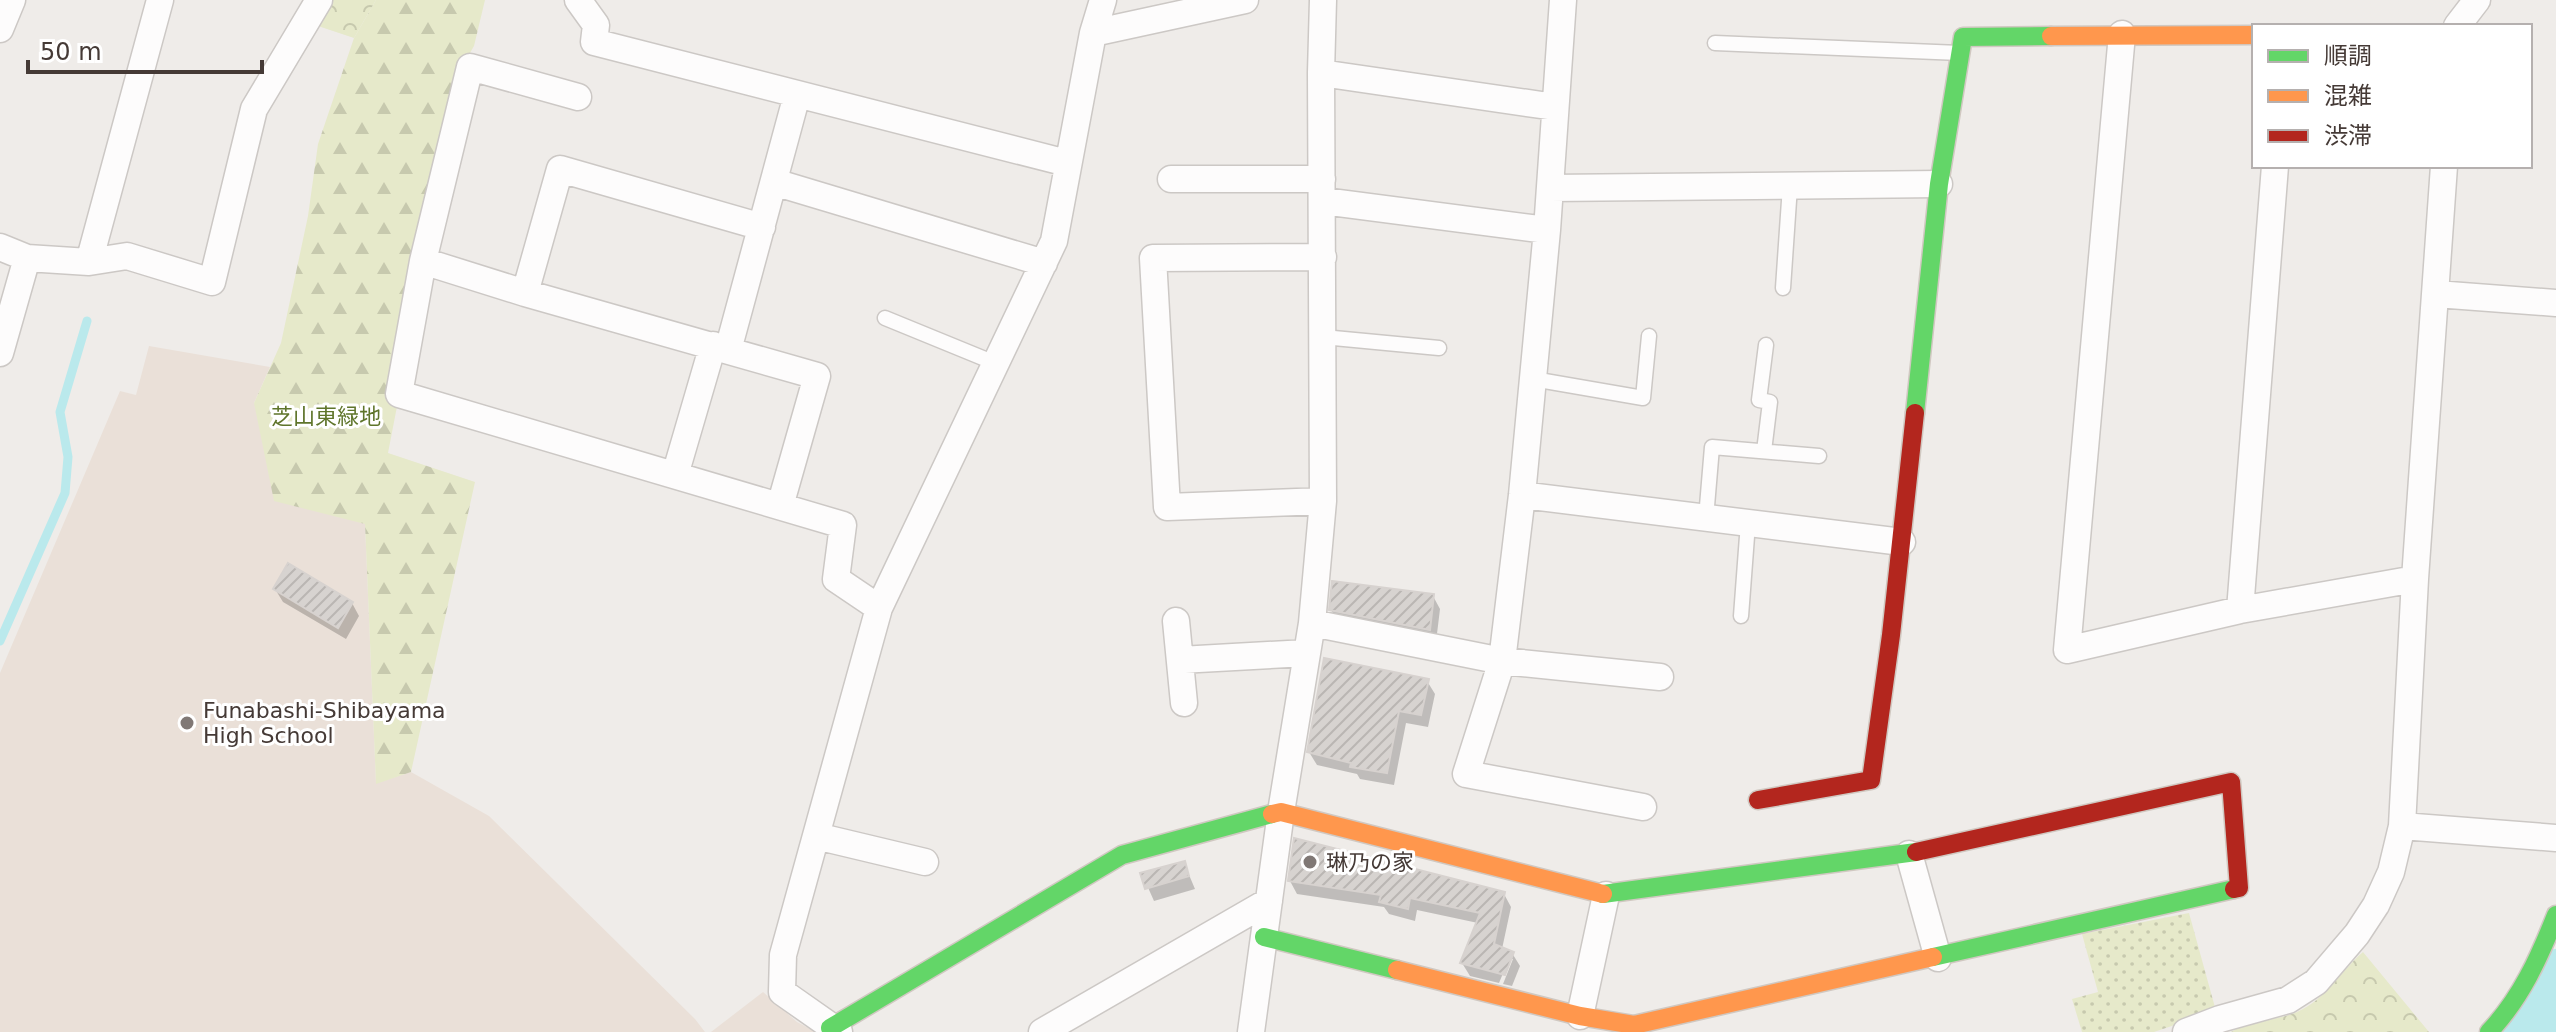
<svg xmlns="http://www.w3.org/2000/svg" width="2556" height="1032" viewBox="0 0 2556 1032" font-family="'DejaVu Sans','Noto Sans JP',sans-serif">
  <defs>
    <pattern id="grass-dots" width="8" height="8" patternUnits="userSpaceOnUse" patternTransform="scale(2)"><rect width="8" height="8" fill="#e6e9ca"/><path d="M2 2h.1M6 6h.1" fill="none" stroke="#c7c9ae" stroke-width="1.8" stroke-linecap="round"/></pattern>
    <pattern id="forest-firs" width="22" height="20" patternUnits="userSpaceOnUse" patternTransform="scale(2)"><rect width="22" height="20" fill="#e6e9ca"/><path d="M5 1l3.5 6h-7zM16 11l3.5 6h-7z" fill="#c7c9ae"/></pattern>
    <pattern id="park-crowns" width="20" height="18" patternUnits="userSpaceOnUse" patternTransform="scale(2)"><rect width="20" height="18" fill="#e6e9ca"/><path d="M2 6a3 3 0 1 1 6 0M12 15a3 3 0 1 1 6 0" fill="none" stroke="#c7c9ae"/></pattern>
    <pattern id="building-hatch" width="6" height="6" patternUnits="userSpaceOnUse" patternTransform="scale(2)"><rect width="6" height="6" fill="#d7d3d0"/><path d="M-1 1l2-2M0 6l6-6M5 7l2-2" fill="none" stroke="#bab6b3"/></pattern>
  </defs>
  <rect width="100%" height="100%" fill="#efece9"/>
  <!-- education -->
  <path fill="#eae0d8" d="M149,346l121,21 -16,36 111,121 11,259 35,-11 78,44 206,203 10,13h-705v-359l120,-282 16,4z
    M763,992l34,30 19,10h-105z"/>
  <!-- grass -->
  <path fill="url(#grass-dots)" d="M2189,913l27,98 -62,21h-72l-10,-33 26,-7 -16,-58z"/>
  <!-- forest -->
  <path fill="url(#forest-firs)" d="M376,0h109l-11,46 -11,19 -75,388 87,29 -64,290 -35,12 -11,-260 -91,-23 -20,-98 27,-60 27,-127 10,-72 36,-106z"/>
  <!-- park -->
  <path fill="url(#park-crowns)" d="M329,0h47l-22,38 -39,-13z
    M2363,952l66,80h-198c16,-11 46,-11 66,-20 28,-12 43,-40 66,-60z"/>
  <!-- shadow -->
  <path fill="#0003" d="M275,589l77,14 7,13 -13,23 -63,-37z
    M1433,596l7,13 -4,33 -97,-19 -8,-13z
    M1427,681l8,13 -7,33 -22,-4 -12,62 -34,-6 -3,-5 -40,-9 -8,-13z
    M1184,863l11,26 -41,12 -12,-27z
    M1290,881l214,13 7,13 -9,42 10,4 8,13 -8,20 -9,-2 10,-25h-4l-10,24 -29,-7 -8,-13 16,-40 -61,-13 -2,11 -26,-7 -5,-7 -87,-13z"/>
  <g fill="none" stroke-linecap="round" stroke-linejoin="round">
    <!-- stream -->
    <path stroke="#bae9ec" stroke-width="9" d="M0,641l65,-148 3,-36 -8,-45 27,-91"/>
    <!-- river -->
    <path stroke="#bae9ec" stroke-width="56" d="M2525,1032l31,-55"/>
  </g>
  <!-- building -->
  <path fill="url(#building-hatch)" stroke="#d7d2cf" stroke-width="2" d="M288,563l65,39 -15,26 -65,-39z
    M1332,581l102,13 -4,36 -101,-20z
    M1324,658l105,21 -8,36 -22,-4 -12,62 -37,-6 1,-4 -44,-11z
    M1294,838l211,54 -11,52 20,8 -9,23 -45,-12 20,-50 -70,-15 -2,11 -29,-7 2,-7 -93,-14z
    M1185,861l4,15 -44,13 -5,-16z"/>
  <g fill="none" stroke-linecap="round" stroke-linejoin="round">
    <!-- lane casing -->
    <g stroke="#ccc8c5" stroke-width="17">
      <path id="lane" d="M1715,43l245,10
        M1783,288l7,-102
        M885,318l110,45
        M1323,337l116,11
        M1533,379l110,19 6,-62
        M1764,451l6,-49 -11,-2 7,-55
        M1706,518l6,-71 107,9
        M1741,616l7,-93"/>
    </g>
    <!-- street casing -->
    <g stroke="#ccc8c5" stroke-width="29">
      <path id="street" d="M578,0l18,25 -2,17 473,121
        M1563,0l-16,230 -25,265 -20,166 -36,113 177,33
        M2457,26l20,-26
        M0,29l12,-29
        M1093,33l152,-33
        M2122,34l-55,616 173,-40 175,-31
        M1321,73l234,34
        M578,97l-108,-30 -47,194 -24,133 444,131 -7,54 43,29
        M1171,179h151
        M774,182l270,81
        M1550,188l389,-4
        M1323,201l224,29
        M0,247l27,11 62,4 38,-6 85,26 42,-173 65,-109
        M423,261l102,32 292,83 -37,130
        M89,262l71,-262
        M525,293l35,-124 202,58
        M2436,294l120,9
        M728,350l69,-255
        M0,353l27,-95
        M675,475l38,-130
        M1522,495l380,47
        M1323,501l-156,6 -14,-249 170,-1
        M2240,610l35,-444
        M1176,621l8,82
        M1312,623l190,38 158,16
        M1180,660l126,-7
        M2402,826l154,12
        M816,836l109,26
        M1909,854l29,104
        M1580,1016l26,-121
        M839,1032l-57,-40 1,-37 96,-347 175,-367 39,-208 10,-33
        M1042,1032l227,-131
        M1251,1032l30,-220 31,-189 11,-122 -2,-428 2,-73
        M2186,1032l34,-13 68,-19 28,-18 41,-48 19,-29 15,-33 11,-46 13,-247 29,-413"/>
    </g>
    <!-- fast casing -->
    <g stroke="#d0c8c1" stroke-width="21">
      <path id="fast" d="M1915,413l24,-229 24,-147 88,-1
        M1603,894l313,-42
        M1264,937l133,33
        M1933,957l301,-68
        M830,1028l292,-173 150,-41
        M2489,1032c32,-34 50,-74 67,-117"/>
    </g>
    <!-- slow casing -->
    <g stroke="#d0c8c1" stroke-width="21">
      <path id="slow" d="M2051,36l203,-1
        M1272,814l9,-2 322,82
        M1397,970l183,46 54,9 299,-68"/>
    </g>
    <!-- jam casing -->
    <g stroke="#d0c8c1" stroke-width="21">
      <path id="jam" d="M1758,800l113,-20 20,-145 24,-222
        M1916,852l315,-70 8,106 -5,1"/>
    </g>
    <!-- lane -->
    <use href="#lane" stroke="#fdfcfc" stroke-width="14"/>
    <!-- street -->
    <use href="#street" stroke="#fdfcfc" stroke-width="26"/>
    <!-- fast -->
    <use href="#fast" stroke="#63d668" stroke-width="18"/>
    <!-- slow -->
    <use href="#slow" stroke="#ff974d" stroke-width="18"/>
    <!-- jam -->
    <use href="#jam" stroke="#b3261e" stroke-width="18"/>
  </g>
  <!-- markers -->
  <g fill="#807875" stroke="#fff" stroke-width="3">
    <circle cx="187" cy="723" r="8"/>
    <circle cx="1310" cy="862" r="8"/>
  </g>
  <g text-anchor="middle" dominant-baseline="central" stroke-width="6" stroke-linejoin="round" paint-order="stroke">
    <!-- park labels -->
    <g font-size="22" fill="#5f752b" stroke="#fff">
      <text x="326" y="416">芝山東緑地</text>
    </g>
    <!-- poi labels -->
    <g font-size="22" fill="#453a36" stroke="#fff" text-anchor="start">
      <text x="203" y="710">Funabashi-Shibayama<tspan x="203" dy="25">High School</tspan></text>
      <text x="1326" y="862">琳乃の家</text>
    </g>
  </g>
  <!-- legend -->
  <rect x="2252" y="24" width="280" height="144" fill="#ffffff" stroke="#b5b0af" stroke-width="2"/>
  <rect x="2268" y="50" width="40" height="12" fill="#63d668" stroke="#b5b0af" stroke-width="2"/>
  <text x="2324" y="64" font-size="24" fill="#453a36">順調</text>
  <rect x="2268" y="90" width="40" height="12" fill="#ff974d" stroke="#b5b0af" stroke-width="2"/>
  <text x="2324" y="104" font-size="24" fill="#453a36">混雑</text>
  <rect x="2268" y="130" width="40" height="12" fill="#b3261e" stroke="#b5b0af" stroke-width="2"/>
  <text x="2324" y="144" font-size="24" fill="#453a36">渋滞</text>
  <!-- scale -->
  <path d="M28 60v12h234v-12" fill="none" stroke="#453a36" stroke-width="4"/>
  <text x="40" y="60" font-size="24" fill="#453a36" stroke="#ffffff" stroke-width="6" paint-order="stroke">50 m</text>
</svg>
